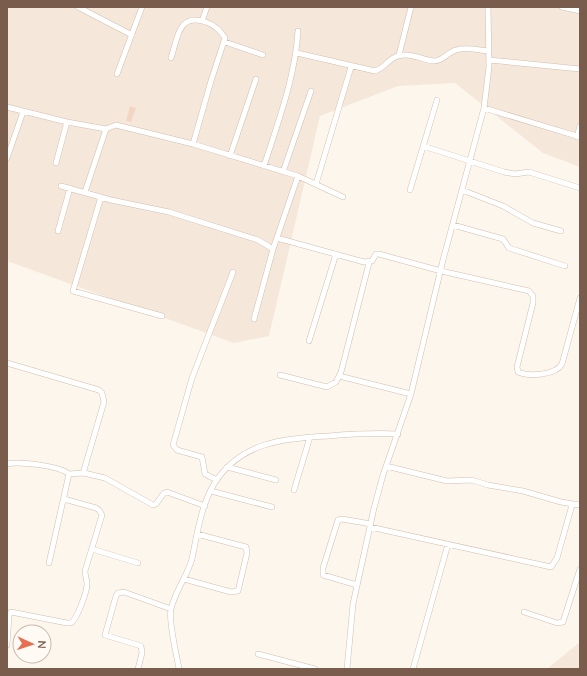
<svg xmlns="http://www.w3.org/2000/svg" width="587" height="676" viewBox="0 0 587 676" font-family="'Nunito Sans',sans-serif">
  <rect width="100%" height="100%" fill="#fdf6ec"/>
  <!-- residential -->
  <path fill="#f5e8da" d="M7,7h573v160l-37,-14 -88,-70 -57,3 -78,30 -51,220 -35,7 -227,-82z
    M580,642v27h-33z"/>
  <!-- building -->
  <path fill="#f3d5c3" d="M130,106l6,2 -5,14 -5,-1z"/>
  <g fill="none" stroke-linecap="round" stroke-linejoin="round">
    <!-- minor casing -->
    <g stroke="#d1beb0" stroke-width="6">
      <path id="minor" d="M78,7l54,28
        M562,7l18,4
        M202,21l5,-14
        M225,42l38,13
        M297,53l78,18c10,-3 14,-13 23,-15 12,-4 24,4 36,5 9,0 14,-9 22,-11 9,-3 23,0 33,1
        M399,55l12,-48
        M171,58c7,-21 7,-45 35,-36 8,3 15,9 19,16l-14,43 -18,63
        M489,60l91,9
        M117,74l25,-67
        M7,107l60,15 39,7 10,-4 77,19 105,32 45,21
        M484,108l96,29
        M577,137l3,-11
        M423,146l81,26 11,2 14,-2 51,16
        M230,156l26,-77
        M7,158l16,-46
        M56,163l11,-41
        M264,166c14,-44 31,-88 34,-135
        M283,172l28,-81
        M316,184l35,-117
        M61,186l50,14 58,12 89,28 15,9
        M410,190l27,-90
        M462,190l41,16 30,17 28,8
        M85,192l21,-63
        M101,197l-28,94 89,25
        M453,225l50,14 6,9 56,18
        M58,231l12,-43
        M277,238l87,24 8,-1 4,-7h3l62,17 88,20 4,5v7l-16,64 1,5c11,5 38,3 44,-8l18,-66
        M254,319l19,-70 25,-73
        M309,341l27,-87
        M7,363l92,27 3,3 2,9 -20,68v3l21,5 48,27 3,-1 8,-11 3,-1 38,14
        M280,375l47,12 9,-5 5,-10 28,-109
        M339,376l72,18
        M7,464c12,-3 53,2 62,10l-20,89
        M386,466l61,15 25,-1 16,5 35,6 38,11 19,3
        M227,467l49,13
        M69,474l15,-1
        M217,480l-12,-6 -3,-17 -25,-7 -4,-5 19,-67 41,-106
        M294,490l16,-53
        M211,491l61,16
        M370,527l181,40 6,-9 15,-53
        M92,549l46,14
        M184,579l47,13 7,-1 1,-4 8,-34 -1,-6 -49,-13
        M357,585l-34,-10v-7l15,-48 4,-1 29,5
        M524,612l33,11 6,-1 17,-53
        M7,645l2,-30 2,-3 56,11h4c6,-4 16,-31 16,-39 0,-5 -2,-8 -2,-13l17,-56 -3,-5 -3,-2 -32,-9
        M258,654l57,15
        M138,669l4,-16 -1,-7 -36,-11 11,-39 2,-3 6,-1 47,17
        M179,669c-2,-13 -11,-48 -8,-60 4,-17 16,-33 21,-50 5,-25 9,-53 22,-75 26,-42 70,-46 115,-48 23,-2 46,-3 69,-2
        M347,669l6,-65 21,-96 9,-33 28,-81 32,-134 41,-152 5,-41 -1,-60
        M413,669l35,-125"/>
    </g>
    <!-- minor -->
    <use href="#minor" stroke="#fff" stroke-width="5"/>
  </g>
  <!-- border -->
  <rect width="587" height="676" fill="none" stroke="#7a5c4d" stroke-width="16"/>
  <!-- north arrow -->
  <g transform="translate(32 644) rotate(93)"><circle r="19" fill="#fffaf3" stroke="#cabbb1"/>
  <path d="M0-3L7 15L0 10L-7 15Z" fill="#e76f51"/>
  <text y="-6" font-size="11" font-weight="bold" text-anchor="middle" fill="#7a5c4d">N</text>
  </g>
</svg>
